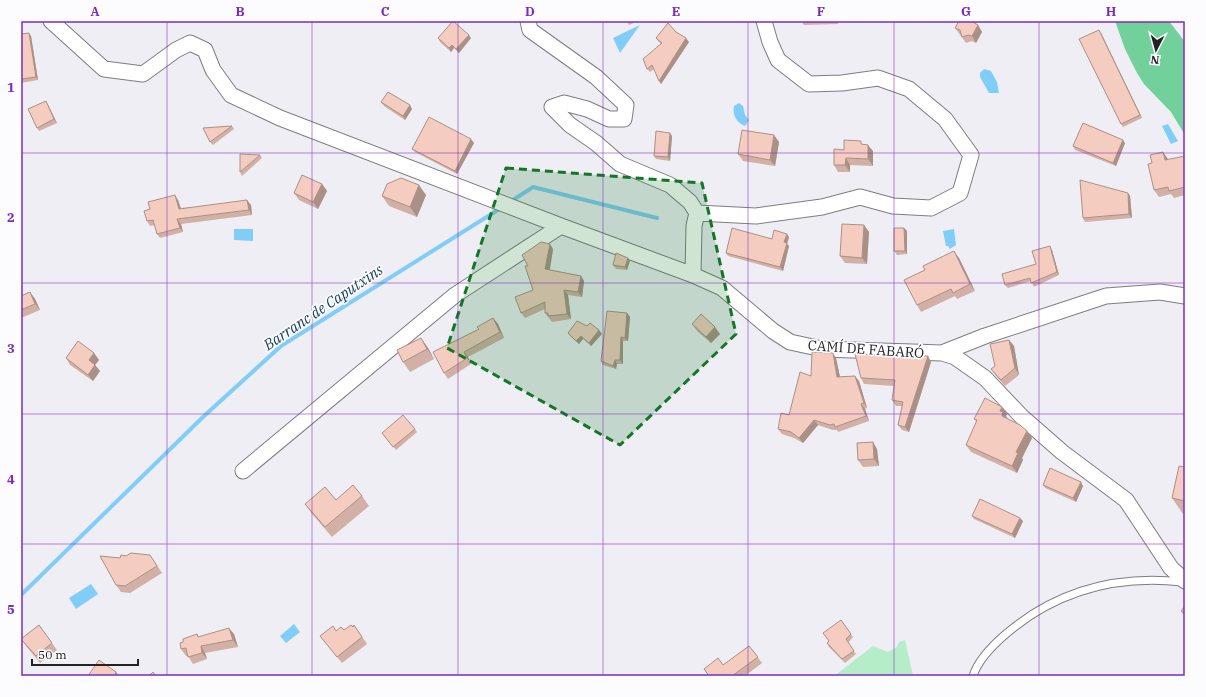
<svg xmlns="http://www.w3.org/2000/svg" width="1206" height="697" viewBox="0 0 1206 697" font-family="'IBM Plex Serif',serif">
  <rect width="100%" height="100%" fill="#efeef4"/>
  <!-- green -->
  <path fill="#b5edc9" d="M905,640l8,36h-79l39,-30 15,6 8,-4 3,-6z"/>
  <!-- forest -->
  <path fill="#72d09a" d="M1115,21h54l16,21v93l-14,-23 -27,-28 -7,-11 -12,-24z"/>
  <!-- water -->
  <path fill="#80cef7" d="M640,25l-20,28 -7,-15z
    M984,69l7,2 6,11 2,11h-10l-9,-16v-4z
    M739,103l4,3 2,9 4,5 -4,6c-9,-3 -13,-12 -11,-20z
    M1168,124l10,17 -7,3 -9,-18z
    M234,229h19v12l-19,-1z
    M954,229l2,16 -6,4 -2,-3h-2l-3,-15z
    M91,584l7,10 -22,15 -7,-11z
    M294,624l6,8 -14,11 -6,-7z"/>
  <g fill="none" stroke-linecap="round" stroke-linejoin="round">
    <!-- stream -->
    <path stroke="#80cef7" stroke-width="4" d="M510,202l23,-15 124,31
      M21,595l183,-179 77,-70 220,-138"/>
    <!-- service casing -->
    <g stroke="#7d7d82" stroke-width="9">
      <path id="service" d="M973,676c5,-16 21,-32 34,-43 50,-42 110,-58 175,-51"/>
    </g>
    <!-- minor casing -->
    <g stroke="#7d7d82" stroke-width="17">
      <path id="minor" d="M51,21l53,48 39,5 33,-24 14,-7 15,7 8,20 18,25 49,23 281,108 132,49 29,13 51,43 17,11 32,7 120,4 13,4 30,21 37,39 40,35 64,48 45,68 14,13
        M528,21l2,9 66,47 30,28 -2,14h-15l-22,-10 -23,-6 -12,4 18,18 26,18 24,21 50,21 20,17 7,11
        M693,275l1,-49 3,-13 59,3 66,-9 38,-10 33,9 38,2 29,-15 11,-38 -26,-36 -36,-30 -31,-11 -36,5 -33,1 -31,-24 -8,-18 -6,-21
        M942,353l43,-17 121,-40 54,-4 25,4
        M243,471l212,-176 106,-69"/>
    </g>
    <!-- service -->
    <use href="#service" stroke="#fff" stroke-width="7"/>
    <!-- minor -->
    <use href="#minor" stroke="#fff" stroke-width="15"/>
  </g>
  <!-- wall -->
  <path fill="#d2b0a5" d="M627,21h11l-9,4z
    M801,21h37v3l-34,1z
    M958,21h17l-1,2 4,2 4,7 -6,11 -4,-2 -6,2 -11,-15 4,-6z
    M676,32l13,10 -28,42 -7,-15 -4,3 -3,-3 14,-25 -3,-3 -2,-3z
    M1101,33l41,85 -19,9 -2,-3z
    M21,34l10,2 7,44 -17,3z
    M438,38h33l-12,15 -5,-5 -3,4 -11,-10z
    M381,102l31,7 -7,11 -21,-14z
    M48,105l9,18 -18,8 -2,-3z
    M232,126l2,3 -21,16 -3,-3z
    M672,136l-2,25 -14,-2 -2,-3z
    M779,142l-4,24 -32,-5 -5,-7z
    M474,143l-17,31 -42,-22 -3,-3z
    M1125,143l-9,23 -41,-16 -2,-4z
    M864,144l9,7v15l-23,-1v7h-12l-4,-7 10,-15z
    M260,155l2,3 -20,18 -2,-4z
    M1185,156v39l-11,3 -3,-4 -12,3 -5,-7 14,-31v1z
    M322,184l5,7 -9,18 -19,-9 -5,-7z
    M1128,193l2,3 2,22 -47,4 -2,-4z
    M426,195l-9,22 -28,-11 -7,-10z
    M178,200l3,8 70,-3 1,10 -71,9 2,8 -23,6 -3,-4 -2,-9 -5,1 -3,-5z
    M864,225l5,7 -2,32 -22,-1 -5,-7z
    M904,228l3,3v23l-10,1 -3,-4z
    M789,237l-2,7 2,2 -6,25 -55,-15 -2,-3 46,-14z
    M553,249l-3,21 31,6 3,5 -2,16 -14,-2 3,24 -19,3 -7,-9v-4l-20,9 -4,-5 12,-23 -5,-24z
    M1052,250l7,25 -25,12 -3,-6 -23,7 -3,-3 31,-21z
    M959,258l16,33 -18,8 -2,-3 -34,16 -4,-7 8,-35z
    M630,261l-3,9 -11,-1 -3,-4z
    M30,292l5,7 5,11 -19,8v-22z
    M627,313l3,4 -2,24h-5v23h-6l-1,5 -13,-4 -2,-4z
    M493,318l5,6 6,14 -36,19 3,7 -23,15 -4,-6z
    M692,324l28,10 -9,9 -14,-12z
    M587,326l12,4 3,4 -11,12 -8,-7 -4,5 -9,-8 -2,-3z
    M421,338l7,10 6,11 -24,13 -7,-10z
    M1009,340l5,6 5,29 -14,11 -9,-10 -5,-7 4,-3z
    M94,353l5,7 -4,5 5,6 -7,10 -23,-16 -4,-7z
    M928,356l3,6 -22,70 -7,-2 -4,-5 4,-19h-6l-4,-6 2,-14 -30,-2 -3,-6z
    M836,358l4,19 19,4 8,27 -2,1 4,12 -31,11 -1,-2h-4l-15,-5 -15,18 -9,-5 -12,-4 -4,-5 11,-14 22,-39z
    M1007,414l-1,2 1,2 25,20 -10,20 1,2 -6,13 -46,-21 -5,-7 11,-23 -3,-3z
    M415,429l2,3 -21,18 -14,-17z
    M877,449l2,17 -16,1 -5,-7z
    M1185,467v47h-2l-11,-16z
    M1043,485l40,1 -7,16 -31,-14z
    M362,496l7,10 -37,31 -20,-23 -7,-10z
    M972,516l51,5 -8,17 -41,-19z
    M155,562l7,11 -32,20 -9,-1 -5,-7z
    M1185,606v11l-4,-6z
    M841,620l12,17 -5,6 8,11 -11,9 -16,-16 -2,-4 2,-2z
    M39,625l18,25 -17,13 -14,-17 -5,-7z
    M354,625l13,19 -25,19 -22,-27 16,-5 8,-1 9,-3z
    M234,634l4,13 -33,6 2,6 -14,5 -5,-8h-2l-5,-7 18,-12z
    M749,646l13,17 -17,13h-36z"/>
  <!-- shaded-wall -->
  <path fill="#ab9086" d="M978,25l4,7 -6,11 -4,-7z
    M1099,30l2,3 41,85 -2,-3z
    M29,33l2,3 7,44 -2,-3z
    M469,35l2,3 -12,15 -3,-4z
    M686,38l3,4 -28,42 -2,-3z
    M452,45l2,3 -3,4 -2,-4z
    M46,101l11,22 -3,-4z
    M410,105l2,4 -7,11 -2,-4z
    M670,133l2,3 -2,25 -2,-4z
    M774,135l5,7 -4,24 -5,-6z
    M471,139l3,4 -17,31 -2,-3z
    M1123,140l2,3 -9,23 -3,-3z
    M868,145l5,6v15l-5,-7z
    M1163,152l5,7 1,8 -4,-7z
    M846,158l4,7v7l-5,-7z
    M322,184l5,7 -9,18 -5,-7z
    M419,185l7,10 -9,22 -7,-10z
    M1128,193l2,3 2,22 -3,-4z
    M175,195l3,5 4,13 -3,-4z
    M247,200l4,5 1,10 -3,-5z
    M177,219l4,5 2,8 -3,-4z
    M864,225l5,7 -2,32 -5,-6z
    M904,228l3,3v23l-2,-3z
    M787,234l2,3 -2,7 2,2 -6,25 -3,-4 4,-25z
    M550,244l3,5 -4,25 -4,-5z
    M1050,246l2,4 7,25 -2,-3z
    M954,251l5,7 16,33 -5,-7z
    M628,258l2,3 -3,9 -2,-3z
    M581,276l3,5 -2,16 -4,-5z
    M564,290l4,5 3,24 -4,-5z
    M30,292l5,7 5,11 -5,-6z
    M627,313l3,4 -2,24 -3,-3z
    M493,318l5,6 6,14 -4,-6z
    M715,327l5,7 -9,9 -5,-6z
    M599,330l3,4 -11,12 -2,-3z
    M581,336l2,3 -4,5 -3,-3z
    M621,337l2,4v23l-3,-4z
    M421,338l7,10 6,11 -7,-10z
    M1009,340l5,6 5,29 -4,-7z
    M464,352l4,5 3,7 -4,-6z
    M94,353l5,7 -4,5 5,6 -7,10 -5,-6 1,-15z
    M833,353l3,5 5,24 -4,-5z
    M928,356l3,6 -22,70 -4,-5z
    M615,360l2,4 -1,5 -3,-3z
    M855,376l4,5 8,27 -3,-5z
    M861,404l4,5 4,12 -3,-5z
    M1002,407l5,7 -1,2 2,4 -6,-4 -2,-5z
    M814,420l4,5 -15,18 -4,-5z
    M1027,431l5,7 -10,20 1,2 -6,13 -5,-7 4,-14z
    M873,442l4,7 2,17 -5,-7z
    M1081,482l2,4 -7,16 -3,-4z
    M1020,518l3,3 -8,17 -3,-4z
    M229,628l5,6 4,13 -5,-7z
    M201,646l4,7 2,6 -5,-6z
    M116,672l3,4h-3l-1,-3z"/>
  <!-- building -->
  <path fill="#f4cdc0" stroke="#ab9086" d="M453,21l16,14 -13,14 -4,-4 -3,3 -11,-10z
    M959,21h12l7,4 -6,11 -4,-1 -6,2 -2,-7 -5,-2z
    M668,23l8,9 10,6 -27,43 -7,-16 -5,4 -4,-10 19,-16 -6,-5z
    M1099,30l41,85 -19,9 -42,-85z
    M29,33l7,44 -15,2v-45z
    M388,92l22,13 -7,11 -22,-14z
    M46,101l8,18 -17,9 -9,-19z
    M429,117l42,22 -16,32 -43,-22z
    M1083,123l40,17 -10,23 -40,-17z
    M232,126l-22,16 -7,-14z
    M742,130l32,5 -4,25 -32,-6z
    M656,131l14,2 -2,24 -14,-1z
    M844,140l17,1v3l7,1v14l-22,-1 -1,7h-11v-16l10,1z
    M1163,152l2,8 20,-4v31l-16,4 -1,-4 -14,3 -6,-26 4,-1 -2,-8z
    M240,154l20,1 -20,17z
    M302,175l20,9 -9,18 -19,-9z
    M401,178l18,7 -9,22 -28,-11 5,-12z
    M1080,180l48,13 1,21 -46,4z
    M175,195l4,14 68,-9 2,10 -72,9 3,9 -23,6 -4,-14 -6,1 -3,-10 6,-2 -2,-7z
    M842,224l22,1 -2,33 -22,-2z
    M732,228l40,11 2,-9 13,4 -3,8 3,1 -7,24 -54,-14z
    M894,228h10l1,23h-11z
    M541,242l9,2 -5,25 36,7 -3,16 -14,-2 3,24 -19,2v-3h-3v-11l-24,11 -6,-16 18,-7 -8,-24h3l-6,-11z
    M1050,246l7,26 -26,11 -1,-5 -25,7 -3,-11 34,-10 -4,-13z
    M954,251l16,33 -17,9 -2,-4 -34,16 -13,-25 21,-10 -2,-4z
    M616,253l12,5 -3,9 -12,-2z
    M30,292l5,12 -14,6v-14z
    M607,311l20,2 -2,25 -4,-1 -1,23h-5l-2,6 -12,-5z
    M701,314l14,13 -9,10 -14,-13z
    M493,318l7,14 -36,20 3,6 -23,15 -11,-21 46,-23 -2,-2z
    M577,321l10,5 3,-3 9,7 -10,13 -8,-7 -5,5 -8,-8z
    M421,338l6,11 -24,13 -6,-12z
    M1009,340l6,28 -14,12 -10,-11 4,-3 -5,-22z
    M78,341l16,12 -5,7 6,5 -7,10 -22,-17z
    M812,352l21,1 4,24 18,-1 9,27 -3,1 5,12 -31,11 -1,-3 -4,1 -16,-5 -15,18 -8,-6 -13,-3 3,-16 8,2 11,-43 11,4z
    M855,354l73,2 -23,71 -7,-2 5,-23 -11,-2 3,-20 -34,-2z
    M985,398l17,9 -2,4 3,1 -1,4 18,9 7,6 -11,21 2,1 -6,13 -46,-21 11,-25 -3,-1z
    M1185,404v12h-1z
    M403,415l12,14 -22,18 -11,-14z
    M873,442l1,17 -16,1 -1,-17z
    M1179,466l6,1v34l-13,-3z
    M1050,468l31,14 -8,16 -30,-13z
    M353,485l9,11 -37,31 -20,-23 20,-17 11,13z
    M980,499l40,19 -8,16 -40,-18z
    M131,553l19,2 7,11 -32,20 -9,-1 -16,-29 20,2 1,-3 5,1z
    M1185,606v7l-4,-2z
    M841,620l10,14 -5,5 8,12 -12,8 -15,-16 2,-2 -6,-8z
    M39,625l13,18 -16,13 -15,-17z
    M351,625l2,2 1,-2 8,12 -25,20 -17,-21 13,-10 3,5 5,-4 3,3z
    M229,628l4,12 -32,6 1,7 -14,4 -2,-9 -5,1 -1,-6 3,-1v-3l14,-5 1,3z
    M749,646l9,11 -26,19h-23l-5,-7 14,-11 5,7z
    M99,660l17,12 -1,1 2,3h-29z
    M153,672l3,4h-7z"/>
  <!-- marked area -->
  <path fill="#137627" fill-opacity="0.2" stroke="#137627" stroke-width="3" stroke-dasharray="8 5" stroke-linejoin="round" d="M506,168l196,15 34,151 -116,111 -173,-97z"/>
  <!-- grid -->
  <path fill="none" stroke="#7b2cbf" stroke-width="1" stroke-opacity="0.55" d="M167,21v655M312,21v655M458,21v655M603,21v655M748,21v655M894,21v655M1039,21v655M21,153h1164M21,283h1164M21,414h1164M21,544h1164"/>
  <g text-anchor="middle" dominant-baseline="central" stroke-width="3.5" stroke-linejoin="round" paint-order="stroke">
    <!-- street labels -->
    <g font-size="14" fill="#222224" stroke="#fcfcfe">
      <text transform="translate(866 349) rotate(4)">CAMÍ DE FABARÓ</text>
    </g>
    <!-- water labels -->
    <g font-size="15" font-style="italic" fill="#174459" stroke="#fcfcfe">
      <text transform="translate(323 307) rotate(-34)">Barranc de Caputxins</text>
    </g>
  </g>
  <!-- border -->
  <rect width="1206" height="697" fill="none" stroke="#fcfcfe" stroke-width="44"/>
  <!-- north arrow -->
  <g transform="translate(1156 50) rotate(186)" stroke="#fcfcfe" stroke-width="3" paint-order="stroke">
  <path d="M0-3L7 15L0 10L-7 15Z" fill="#222224"/>
  <text y="-6" font-size="11" font-weight="bold" text-anchor="middle" fill="#222224">N</text>
  </g>
  <!-- scale -->
  <path d="M32 659v6h106v-6" fill="none" stroke="#222224" stroke-width="2"/>
  <text x="38" y="659" font-size="12" fill="#222224" stroke="#fcfcfe" stroke-width="3" paint-order="stroke">50 m</text>
  <rect x="22" y="22" width="1162" height="653" fill="none" stroke="#7b2cbf" stroke-width="1.5"/>
  <g font-size="13" text-anchor="middle" font-weight="bold" fill="#7b2cbf">
    <text x="95" y="16">A</text>
    <text x="240" y="16">B</text>
    <text x="385" y="16">C</text>
    <text x="530" y="16">D</text>
    <text x="676" y="16">E</text>
    <text x="821" y="16">F</text>
    <text x="966" y="16">G</text>
    <text x="1111" y="16">H</text>
    <text x="11" y="92">1</text>
    <text x="11" y="222">2</text>
    <text x="11" y="353">3</text>
    <text x="11" y="484">4</text>
    <text x="11" y="614">5</text>
  </g>
</svg>
